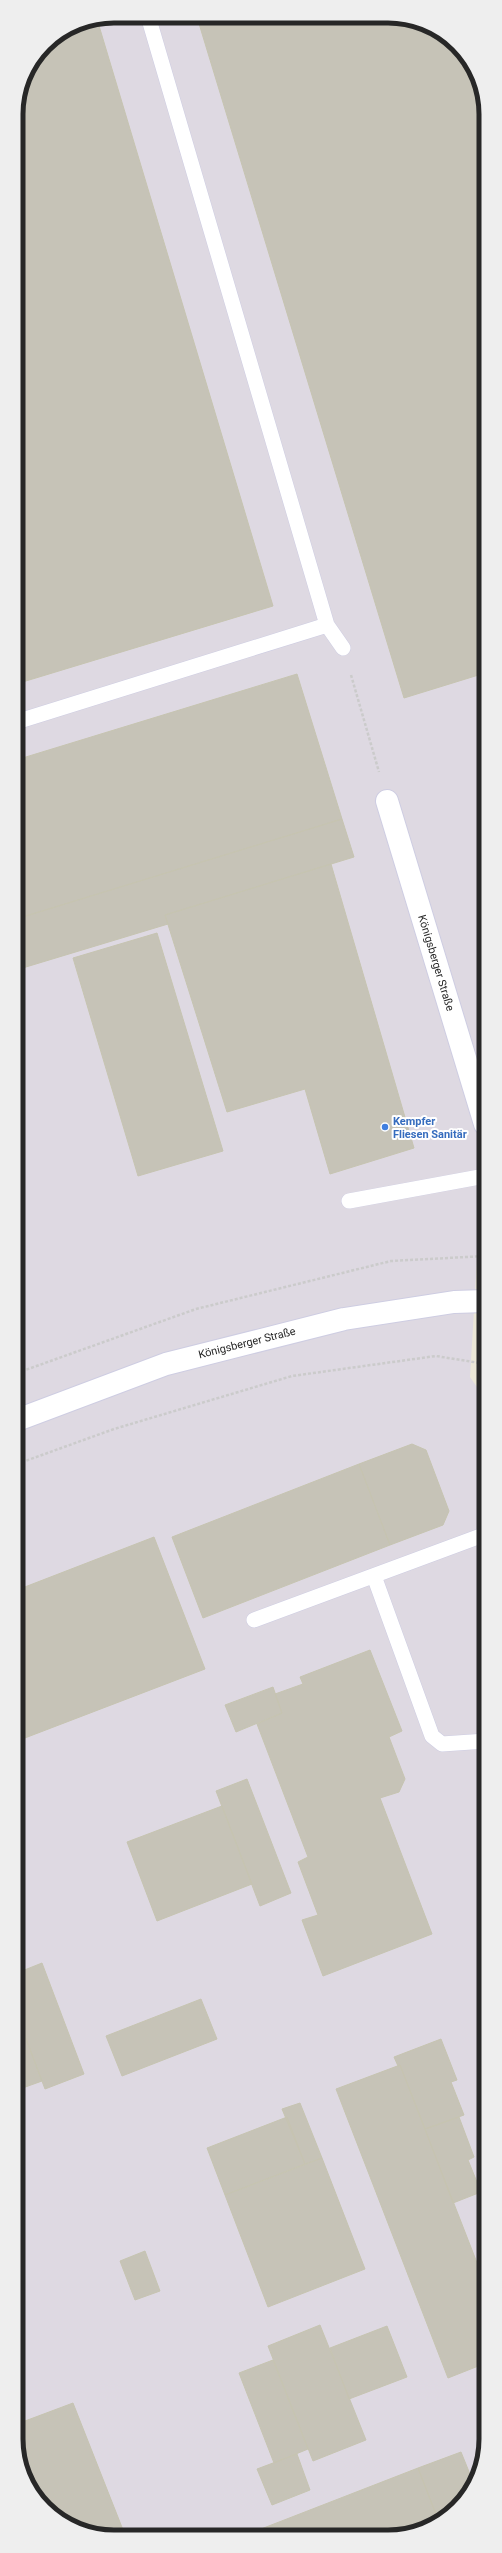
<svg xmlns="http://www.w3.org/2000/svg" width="502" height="2553" viewBox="0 0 502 2553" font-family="Roboto,sans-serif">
  <rect width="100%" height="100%" fill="#ebe7d7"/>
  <!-- industrial -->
  <path fill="#ded9e2" d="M114,16l293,2 30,11 24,20 24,53v1140l-7,1 -8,134 16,23v271l-4,40 1,216 3,14v504l-8,32 -21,31 -26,19 -31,9 -305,-1 -30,-11 -24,-20 -24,-53 -1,-2343 8,-32 21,-31 32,-22z"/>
  <!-- building -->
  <path fill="#c6c3b7" stroke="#c6c4b1" d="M197,17l210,1 30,11 24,20 24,53v571l-81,25z
    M97,19l176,587 -257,78v-576l8,-32 21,-31 32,-22z
    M297,674l45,145 -326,100v-159z
    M342,819l12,38 -189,58 3,9 -152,46v-51z
    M331,864l83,284 -84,26 -25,-85 -78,23 -62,-197z
    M157,933l66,218 -85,25 -65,-218z
    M412,1444l14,6 23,61 -6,14 -53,20 -31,-81z
    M359,1464l31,81 -187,73 -31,-81z
    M154,1537l51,132 -188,72v-151z
    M370,1650l32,81 -13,6 16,42 -6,13 -19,6 52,136 -109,42 -21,-56 16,-5 -20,-53 10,-5 -51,-133 25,-11 -7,-19 28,-10 -3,-7z
    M273,1687l9,26 -46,19 -11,-27z
    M247,1779l44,114 -31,13 -44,-115z
    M222,1806l30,78 -95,37 -30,-79z
    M42,1963l42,111 -39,15 -28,-74v-42z
    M201,1999l16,40 -95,37 -16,-40z
    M17,2015l25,66 -25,9z
    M441,2039l16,41 -6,2 13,33 -39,14 -25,-64 -2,1 -4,-9z
    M400,2065l86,221v77l-38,15 -112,-289z
    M300,2103l22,55 -17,6 -23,-55z
    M287,2117l18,47 -80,31 -18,-47z
    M459,2117l15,40 -6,3 13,32 -28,11 -28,-74z
    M322,2158l43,111 -97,38 -43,-112z
    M145,2251l15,40 -25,9 -15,-39z
    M320,2325l46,115 -53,21 -45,-115z
    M387,2326l20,51 -58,22 -19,-51z
    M273,2360l35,89 -34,14 -35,-90z
    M73,2403l52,132h-30l-30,-11 -24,-20 -24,-53v-27z
    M461,2452l13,32 -17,24 -18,14 -21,-54z
    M297,2454l13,36 -38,15 -15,-36z
    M418,2468l21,54 -8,5 -31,9h-157z"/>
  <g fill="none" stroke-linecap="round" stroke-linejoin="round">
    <!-- lane casing -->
    <g stroke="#cecde2" stroke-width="16">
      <path id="lane" d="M148,16l179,609 16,23
        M16,722l311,-97
        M349,1201l136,-25
        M374,1576l58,160 10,8 44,-3
        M254,1620l232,-86"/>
    </g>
    <!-- street casing -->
    <g stroke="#cecde2" stroke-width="24">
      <path id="street" d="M387,801l98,323"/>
    </g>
    <!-- secondary casing -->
    <g stroke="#cecde2" stroke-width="24">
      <path id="secondary" d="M17,1420l149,-56 178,-45 110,-17 32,-1"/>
    </g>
    <!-- path -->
    <path stroke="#cbcbcb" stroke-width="2.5" stroke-dasharray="3 2" stroke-linecap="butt" d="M351,675l28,97
      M17,1373l179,-64 195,-48 94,-5
      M17,1464l97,-35 178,-53 144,-20 50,8"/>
    <!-- lane -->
    <use href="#lane" stroke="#fff" stroke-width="15"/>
    <!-- street -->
    <use href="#street" stroke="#fff" stroke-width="22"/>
    <!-- secondary -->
    <use href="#secondary" stroke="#fff" stroke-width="22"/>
  </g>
  <!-- markers -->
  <circle fill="#3f7fe0" stroke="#fff" stroke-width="1.5" cx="385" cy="1127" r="4"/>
  <g text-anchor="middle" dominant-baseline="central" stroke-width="4" stroke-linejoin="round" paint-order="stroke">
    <!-- street labels -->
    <g font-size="11" fill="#272727" stroke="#fff">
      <text transform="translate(436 963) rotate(73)">Königsberger Straße</text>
      <text transform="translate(247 1343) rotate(-14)">Königsberger Straße</text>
    </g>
    <!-- shop labels -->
    <g font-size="11" font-weight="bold" fill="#366cbe" stroke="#fff" text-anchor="start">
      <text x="393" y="1121">Kempfer<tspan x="393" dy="13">Fliesen Sanitär</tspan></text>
    </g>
  </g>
  <!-- crop -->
  <path d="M0 0H502V2553H0ZM114 23H388A91 91 0 0 1 479 114V2439A91 91 0 0 1 388 2530H114A91 91 0 0 1 23 2439V114A91 91 0 0 1 114 23Z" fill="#eee" fill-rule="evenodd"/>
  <path fill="none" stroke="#272727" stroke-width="5" d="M114 23H388A91 91 0 0 1 479 114V2439A91 91 0 0 1 388 2530H114A91 91 0 0 1 23 2439V114A91 91 0 0 1 114 23Z"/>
</svg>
